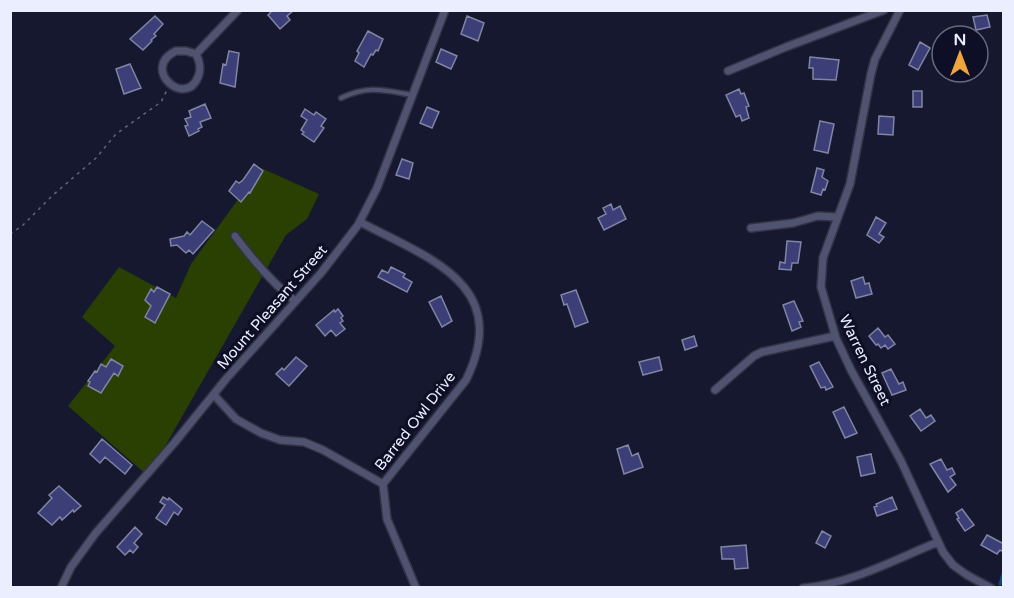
<svg xmlns="http://www.w3.org/2000/svg" width="1014" height="598" viewBox="0 0 1014 598" font-family="'Varela Round',sans-serif">
  <rect width="100%" height="100%" fill="#161830"/>
  <!-- green -->
  <path fill="#2a3f02" d="M261,168l58,26 -12,25 -21,16 -138,241 -80,-70 47,-60 -33,-29 37,-50 57,31 15,-34z"/>
  <g fill="none" stroke-linecap="round" stroke-linejoin="round">
    <!-- stream -->
    <path stroke="#124877" stroke-width="3" d="M1000,584l4,-13"/>
  </g>
  <!-- building -->
  <path fill="#3b3e77" stroke="#8185a4" stroke-width="1.5" d="M273,10h21l-7,6 3,4 -10,9 -12,-14z
    M987,15l3,12 -14,3 -3,-13z
    M155,16l8,8 -9,10 2,2 -5,4 1,1 -9,9 -13,-11z
    M467,16l17,7 -6,18 -17,-7z
    M368,31l15,8 -5,12 -2,-1 -3,5 -2,-1 -7,13 -9,-6 4,-8 -2,-2z
    M920,42l10,6 -12,22 -9,-5z
    M441,49l16,7 -6,13 -15,-7z
    M229,51l10,2 -4,34 -15,-4 3,-19 3,1z
    M810,57l29,3 -3,20 -23,-1v-11h-4z
    M130,64l11,24 -17,6 -8,-25z
    M739,89l2,5 3,-1 5,13 -3,1 3,11 -7,3 -2,-6 -4,2 -10,-22z
    M913,91h9v16h-9z
    M205,104l6,14 -11,4 2,5 -4,2 1,2 -10,5 -4,-10 3,-1 -3,-6 6,-2 -2,-6z
    M427,107l12,5 -7,16 -12,-5z
    M305,109l9,6 2,-3 10,7 -5,7 3,2 -10,14 -12,-8 2,-2 -3,-2 6,-10 -6,-4z
    M879,116l15,1 -1,18 -15,-1z
    M820,121l14,3 -6,29 -14,-3z
    M402,159l11,4 -4,16 -13,-4z
    M254,164l9,7 -13,22 -1,-1 -8,10 -12,-11 7,-10 3,2 4,-3z
    M817,168l7,2 -2,7 6,4 -3,9 -2,-1 -2,6 -10,-3z
    M611,204l2,6 7,-4 6,13 -22,11 -6,-12 8,-4 -3,-6z
    M876,217l10,6 -7,11 5,3 -5,6 -12,-8z
    M202,221l12,9 -21,24 -4,-4 -3,3 -9,-8 -6,1 -1,-7 14,-3 3,-4 3,3z
    M787,241l14,1 -3,21h-6l-1,7 -12,-1 1,-7 5,1z
    M391,267l14,7 -2,3 9,5 -5,10 -29,-15 4,-7 6,3z
    M863,277l2,7 4,-1 3,11 -16,4 -5,-17z
    M157,287l13,7 -15,29 -10,-6 6,-11 -6,-6 6,-11 3,3z
    M576,290l12,32 -13,5 -8,-23 -3,1 -3,-10z
    M441,296l11,25 -10,6 -13,-25z
    M794,301l9,20 -4,1 2,5 -9,4 -9,-26z
    M338,309l5,7 -2,2 2,3 -3,2 5,6 -9,7 -5,-6 -6,6 -9,-11 18,-15 1,2z
    M878,328l7,9 3,-2 7,9 -7,5 -3,-4 -4,3 -3,-4 -2,1 -7,-9z
    M694,336l3,10 -12,4 -3,-10z
    M296,357l11,9 -18,20 -13,-12 6,-6 2,2z
    M659,357l3,13 -19,5 -4,-13z
    M111,359l12,7 -5,10 -4,-3 -13,20 -13,-7 2,-4 -2,-1 7,-10 2,1 4,-8 5,3z
    M819,362l14,25 -7,3 -1,-3 -4,1 -11,-22z
    M891,369l8,15 4,-2 3,8 -14,5 -10,-22z
    M844,407l13,26 -12,5 -12,-26z
    M920,409l6,9 5,-3 4,6 -14,10 -11,-15z
    M102,439l30,26 -7,9 -20,-17 -5,6 -10,-9z
    M628,445l4,11 6,-3 5,14 -19,7 -7,-25z
    M871,454l4,19 -14,3 -4,-19z
    M941,459l6,11 5,-2 3,6 -5,3 6,8 -8,7 -18,-28z
    M59,486l22,20 -7,6 -1,-2 -11,10 -2,-3 -8,8 -14,-12 14,-15 -3,-3z
    M163,497l5,3 1,-2 13,11 -4,6 -4,-3 -8,13 -10,-7 9,-13 -5,-3z
    M892,497l5,12 -20,7 -3,-9 3,-1 -1,-2z
    M962,509l12,16 -9,6 -8,-12 2,-1 -3,-5z
    M135,527l7,7 -8,9 4,4 -5,6 -3,-3 -5,5 -8,-8z
    M822,531l9,5 -6,12 -9,-5z
    M987,535l17,9v8l-4,-2 -3,4 -16,-9z
    M746,545l2,23 -13,1 -1,-10h-12l-1,-12z"/>
  <g fill="none" stroke-linecap="round" stroke-linejoin="round">
    <!-- service casing -->
    <g stroke="#323345" stroke-width="7">
      <path id="service" d="M341,98c27,-13 43,-8 71,-3"/>
    </g>
    <!-- minor casing -->
    <g stroke="#323345" stroke-width="10">
      <path id="minor" d="M900,10l-25,49 -4,15 -21,110 -27,74 -2,29 15,51 15,32 50,91 42,91 10,13 14,10 24,13
        M176,51h10l10,3c4,7 5,16 2,23 -13,32 -58,-9 -22,-26z
        M196,54l42,-44
        M728,71l58,-24 98,-37
        M360,222c68,36 153,62 106,158l-83,104 4,35 29,69
        M751,228l42,-5 25,-7 19,1
        M235,236c18,24 36,46 60,65
        M715,390l39,-34 8,-4 73,-16
        M214,395l22,24 25,14 19,7 24,2 19,8 60,34
        M61,588l10,-21 24,-33 80,-92 51,-63 95,-106 37,-48 19,-37 68,-178
        M803,588c45,-3 93,-29 135,-46"/>
    </g>
    <!-- path -->
    <path stroke="#63667b" stroke-width="1.5" stroke-dasharray="3 4.5" stroke-linecap="butt" d="M10,234l12,-8 31,-31 43,-37 20,-24 45,-32 6,-12"/>
    <!-- service -->
    <use href="#service" stroke="#505370" stroke-width="4"/>
    <!-- minor -->
    <use href="#minor" stroke="#505370" stroke-width="7"/>
  </g>
  <g text-anchor="middle" dominant-baseline="central" stroke-width="6" stroke-linejoin="round" paint-order="stroke">
    <!-- street labels -->
    <g font-size="15" fill="#ebeeff" stroke="#0e0f26">
      <text transform="translate(272 307) rotate(-49)">Mount Pleasant Street</text>
      <text transform="translate(865 360) rotate(64)">Warren Street</text>
      <text transform="translate(415 421) rotate(-52)">Barred Owl Drive</text>
    </g>
  </g>
  <!-- border -->
  <rect width="1014" height="598" fill="none" stroke="#ebeeff" stroke-width="24"/>
  <!-- north arrow -->
  <g transform="translate(960 54)"><circle r="28" fill="#0e0f26" stroke="#66687d" stroke-width="1.5"/>
  <path d="M0-4.5L10 22L0 15L-10 22Z" fill="#f0a63e"/>
  <text y="-9" font-size="16" font-weight="bold" text-anchor="middle" fill="#ebeeff">N</text>
  </g>
</svg>
